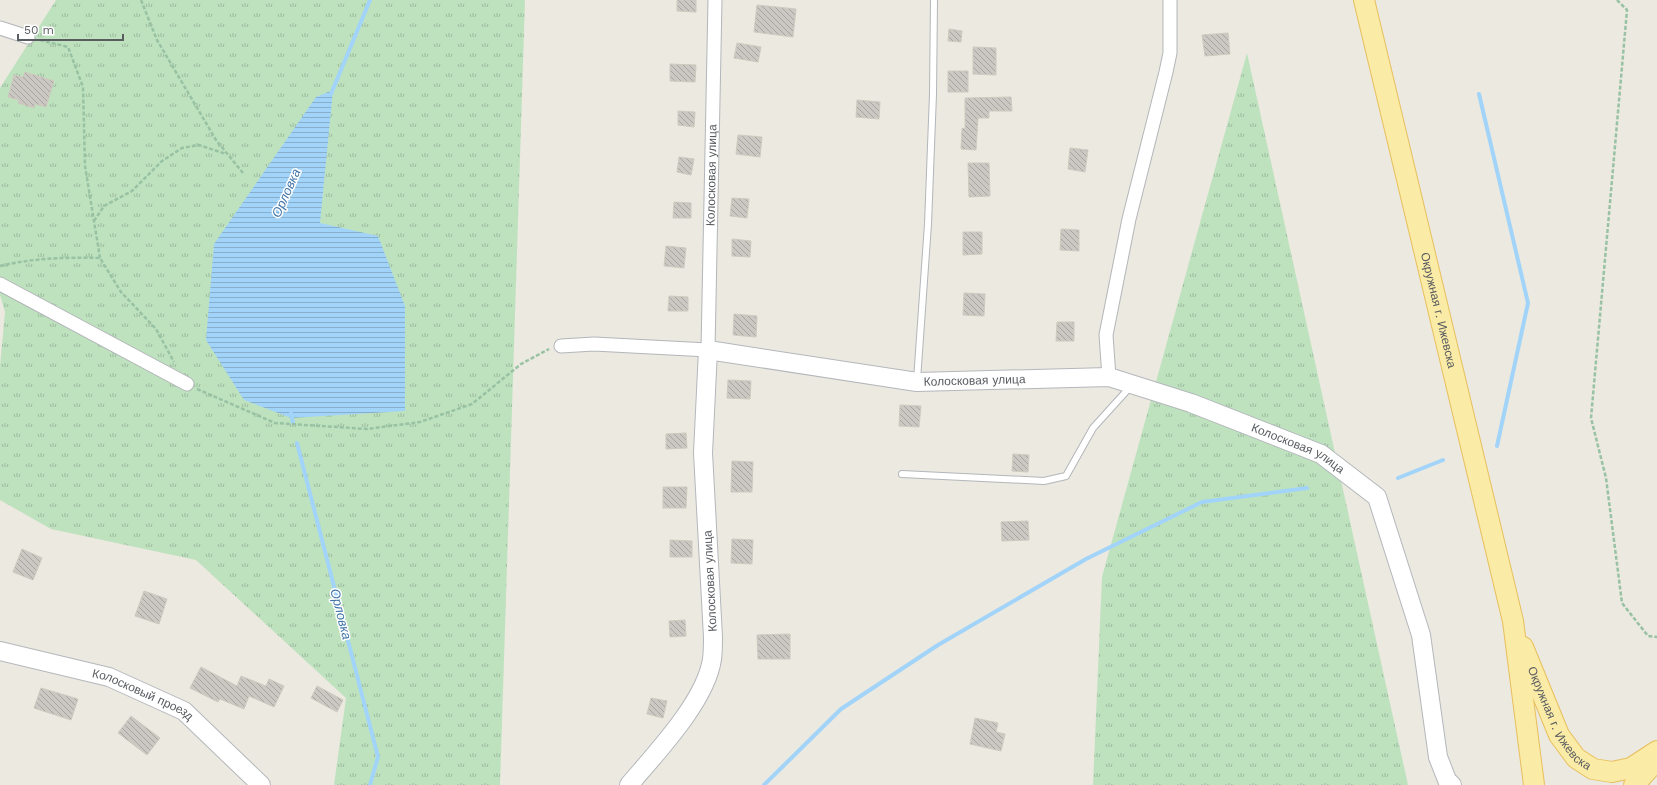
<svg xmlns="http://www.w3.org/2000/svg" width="1657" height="785" viewBox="0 0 1657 785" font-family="'Work Sans',sans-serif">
  <defs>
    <pattern id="grass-tufts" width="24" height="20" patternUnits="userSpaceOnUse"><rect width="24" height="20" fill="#bee2be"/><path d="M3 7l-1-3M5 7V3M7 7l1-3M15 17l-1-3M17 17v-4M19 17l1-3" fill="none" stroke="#9dba9e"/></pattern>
    <pattern id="water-rules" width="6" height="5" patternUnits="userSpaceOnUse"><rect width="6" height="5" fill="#a2d4f9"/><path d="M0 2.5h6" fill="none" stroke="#87afcd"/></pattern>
    <pattern id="building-back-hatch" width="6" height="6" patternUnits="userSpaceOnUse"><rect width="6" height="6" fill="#cbc7c2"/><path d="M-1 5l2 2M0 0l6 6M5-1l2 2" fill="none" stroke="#a8a5a1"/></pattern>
  </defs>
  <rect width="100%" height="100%" fill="#ebe9e0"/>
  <!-- grass -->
  <path fill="url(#grass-tufts)" d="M56,0h469l-25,785h-166l12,-87 -150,-138 -145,-31 -51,-29v-134l5,-54 -5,-17v-207z
    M1247,53l161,732h-315l9,-208z"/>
  <!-- water -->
  <path fill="url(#water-rules)" d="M333,90l-13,133 58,13 27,70v105l-114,7 -47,-18 -38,-60 8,-96 102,-147z"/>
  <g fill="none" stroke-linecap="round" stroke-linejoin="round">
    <!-- stream -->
    <path stroke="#a2d4f9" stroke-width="4" d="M331,94l39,-94
      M1479,94l49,209 -31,143
      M291,413l2,10
      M297,443l81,314 -8,28
      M1398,478l45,-18
      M764,785l77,-76 97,-64 148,-86 116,-57 105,-14"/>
  </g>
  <!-- building -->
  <path fill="url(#building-back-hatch)" stroke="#cfcabf" d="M677,0h19v12l-19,-1z
    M757,5l39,4 -3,28 -39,-5z
    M949,29l13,2 -1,11 -13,-1z
    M1228,33l2,21 -25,2 -3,-21z
    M737,43l24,4 -3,15 -24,-4z
    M973,47l23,1v27l-23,-1z
    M670,64l26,1 -1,17 -25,-1z
    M948,71h20v21h-20z
    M25,72l29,9 -8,26 -11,-3 -1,4 -16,-5 1,-3 -11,-3 6,-22 9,2z
    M1011,97l1,14h-23v7h-11l-2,32 -15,-1 1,-21 3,1v-31z
    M857,100l23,2 -1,17 -23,-2z
    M678,111l17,1 -1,15 -16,-2z
    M738,135l24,2 -2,20 -24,-3z
    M1070,148l18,2 -3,22 -17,-3z
    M679,157l15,2 -3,16 -14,-3z
    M968,163h21l1,33 -21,1z
    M732,198l17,1 -2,19 -17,-2z
    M674,202l17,1v15h-18z
    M1061,229l18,1v21l-19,-1z
    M963,232h19v22l-19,1z
    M732,239l19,2 -1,16 -18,-1z
    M666,246l20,2 -2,20 -20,-2z
    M964,293l21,1 -1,22 -21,-1z
    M669,296l19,1v14h-20z
    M734,314l23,2 -1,21 -23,-2z
    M1057,322h17v19h-18z
    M728,380l23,1 -1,18 -23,-1z
    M900,405l21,1 -2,21 -20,-1z
    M686,433l1,15 -21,1v-15z
    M1013,454l16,1 -1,17 -16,-1z
    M732,461l21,1 -1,30h-21z
    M663,487h24l-1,21h-23z
    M1028,521l1,19 -27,1 -1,-19z
    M732,539l21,1 -1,24 -21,-1z
    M670,540l22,1v16h-22z
    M22,549l20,9 -9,22 -20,-8z
    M144,591l23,8 -8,25 -24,-8z
    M685,620l1,16 -16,1 -1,-16z
    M790,634v25h-32l-1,-24z
    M201,667l36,19 4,-10 25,10 3,-7 15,7 -10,21 -25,-11 -5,13 -24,-10 -2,3 -28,-14z
    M317,686l26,14 -6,12 -26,-14z
    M41,688l37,11 -7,21 -37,-12z
    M651,698l16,3 -4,17 -16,-4z
    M131,716l29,22 -13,17 -29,-22z
    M975,718l23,5 -2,9 9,2 -4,17 -31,-7z"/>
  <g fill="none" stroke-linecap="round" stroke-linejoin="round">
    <!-- lane casing -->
    <g stroke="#b3b6ba" stroke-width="8">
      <path id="lane" d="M917,380l11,-156 5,-130 1,-94
        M902,474l142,7 22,-5 27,-48 38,-42"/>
    </g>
    <!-- street casing -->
    <g stroke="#b3b6ba" stroke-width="15">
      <g id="street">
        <path d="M0,28l28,9"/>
        <path d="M0,284l187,100"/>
        <path id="s1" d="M561,346l33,-2 114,6 7,-350"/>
        <path d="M1109,377l-3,-42 23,-116 37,-147 4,-19v-53"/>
      </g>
    </g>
    <!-- secondary casing -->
    <g stroke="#b4b7bc" stroke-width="20">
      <g id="secondary">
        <path id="s2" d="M0,651l109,26 75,34 77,74"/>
        <path id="s3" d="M629,785c27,-32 77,-84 83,-126 1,-7 1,-15 1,-22l-10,-184 5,-103 209,32 192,-5 82,26 130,51 56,43 44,138 17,122 9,23 5,5"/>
      </g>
    </g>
    <!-- primary casing -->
    <g stroke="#e8bf5d" stroke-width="22">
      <g id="primary">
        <path id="s4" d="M1364,0l149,621 21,164"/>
        <path id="s5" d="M1523,647l36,88 17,23 17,11 19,3 19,-4 26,-17"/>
        <path d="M1634,785l22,-24"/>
      </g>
    </g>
    <!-- path -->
    <path stroke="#98c2a3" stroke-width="2.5" stroke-dasharray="4 2" stroke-linecap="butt" d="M141,0l16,40 59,100 27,33
      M1617,0l10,10 -36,408 15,60 16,125 26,33 9,1
      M40,40l28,7 15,40 2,79 15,92
      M94,221l10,-15 28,-15 30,-30 20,-13 17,-3 27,9
      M0,266c33,-8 67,-9 100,-8l21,34 35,37 18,33
      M197,389l78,34 92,6 53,-7 52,-18 49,-40 28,-15"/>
    <!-- lane -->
    <use href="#lane" stroke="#fff" stroke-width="6"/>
    <!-- street -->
    <use href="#street" stroke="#fff" stroke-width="13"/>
    <!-- secondary -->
    <use href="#secondary" stroke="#fff" stroke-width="18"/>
    <!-- primary -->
    <use href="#primary" stroke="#faeba7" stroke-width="20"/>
  </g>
  <g text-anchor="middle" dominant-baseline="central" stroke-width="3" stroke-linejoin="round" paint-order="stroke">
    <!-- street labels -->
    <g font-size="12" fill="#595c60" stroke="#fff">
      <text stroke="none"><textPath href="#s1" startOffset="322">Колосковая улица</textPath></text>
      <text stroke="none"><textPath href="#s4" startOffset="319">Окружная г. Ижевска</textPath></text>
      <text stroke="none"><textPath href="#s3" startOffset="731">Колосковая улица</textPath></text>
      <text stroke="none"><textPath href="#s3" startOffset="1068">Колосковая улица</textPath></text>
      <text transform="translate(710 581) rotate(-93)">Колосковая улица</text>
      <text stroke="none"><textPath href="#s2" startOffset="150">Колосковый проезд</textPath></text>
      <text stroke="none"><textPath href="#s5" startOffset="81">Окружная г. Ижевска</textPath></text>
    </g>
    <!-- water labels -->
    <g font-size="13" font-style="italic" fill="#4276a9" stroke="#fff">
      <text transform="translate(286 193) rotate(-66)">Орловка</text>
      <text transform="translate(341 614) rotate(76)">Орловка</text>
    </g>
  </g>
  <!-- scale -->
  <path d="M18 34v6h105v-6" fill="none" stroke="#595c60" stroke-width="2"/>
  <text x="24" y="34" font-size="12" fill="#595c60" stroke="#ffffff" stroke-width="3" paint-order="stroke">50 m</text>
</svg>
